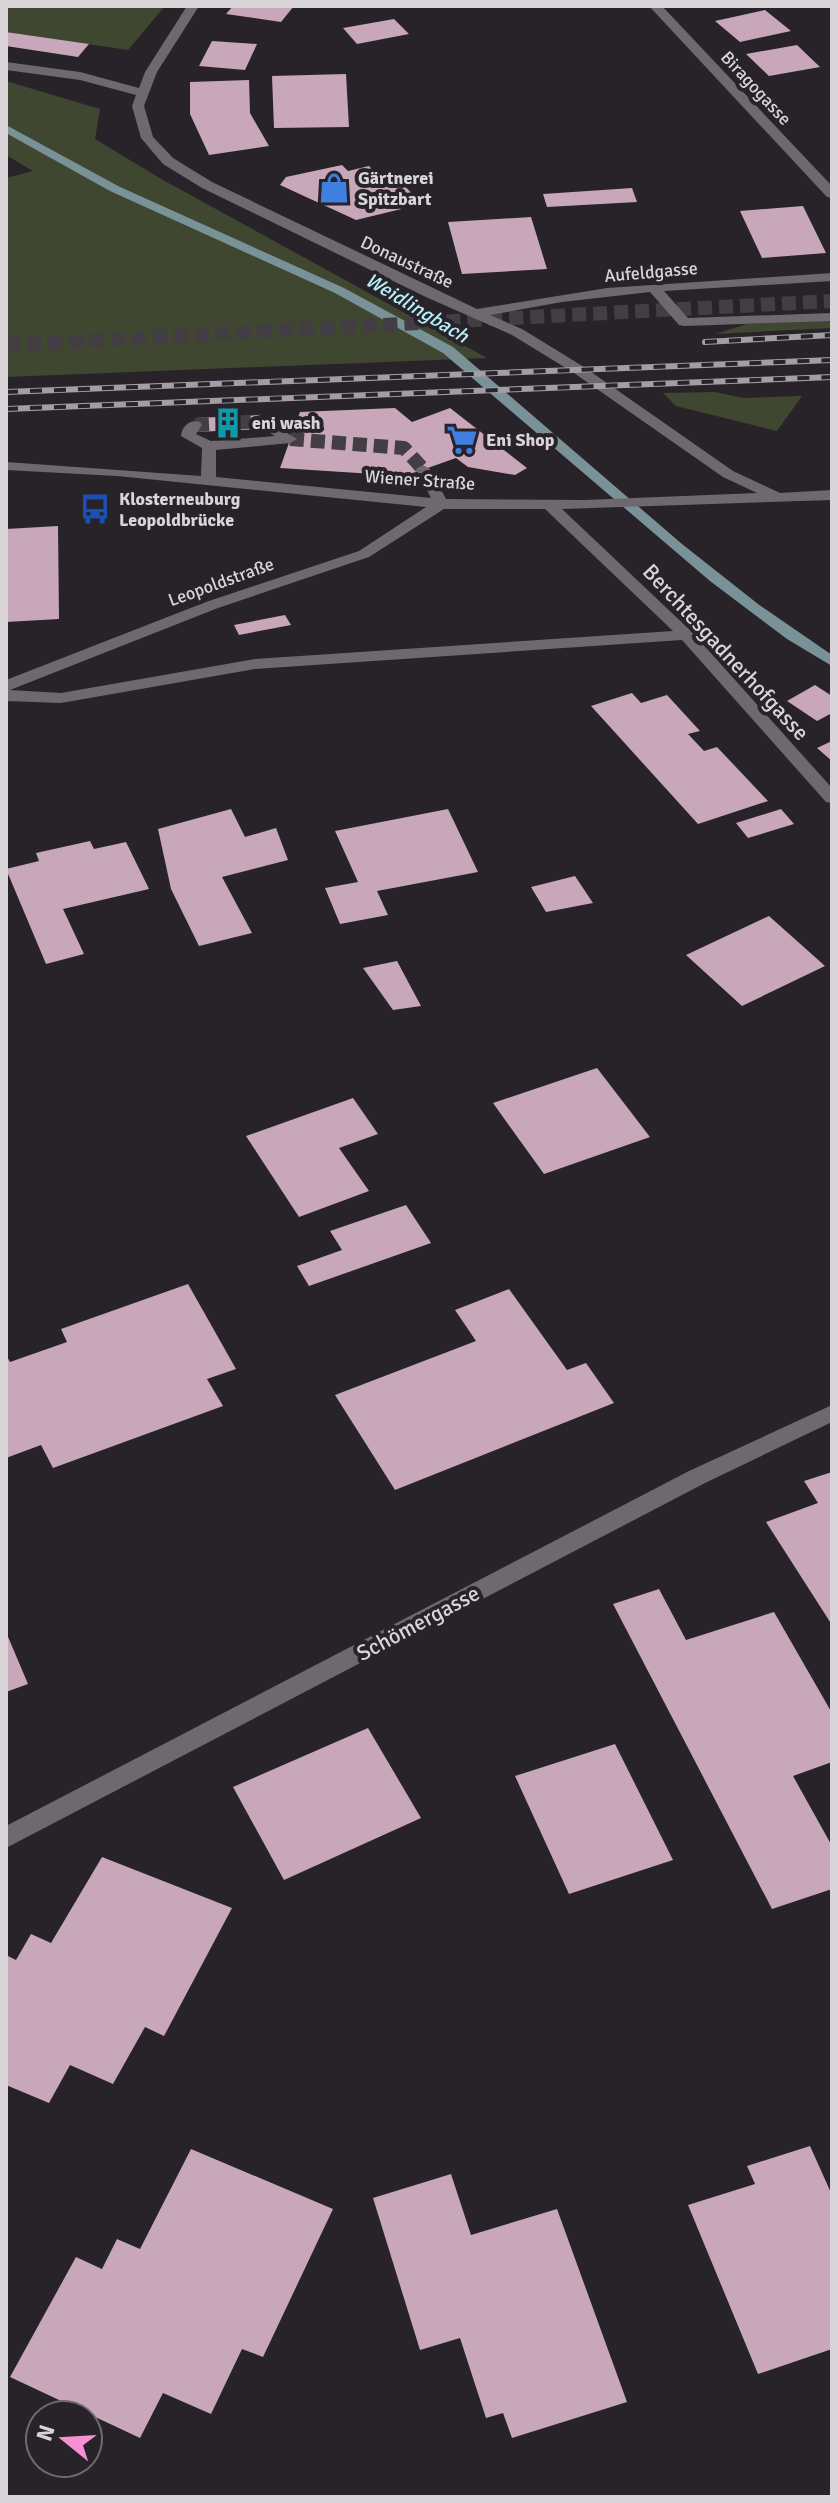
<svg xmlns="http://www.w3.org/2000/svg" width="838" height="2503" viewBox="0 0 838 2503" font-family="Signika,sans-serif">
  <rect width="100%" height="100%" fill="#282329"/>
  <!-- green -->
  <path fill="#3f4731" d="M6,6h159l-37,44 -122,-18z
    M6,81l94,28 -5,30 68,41 324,178 -481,19v-199l27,-7 -27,-16z
    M832,320v8l-117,6 32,-10z
    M715,392l28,6 59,-2 -25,35 -101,-25 -13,-13z"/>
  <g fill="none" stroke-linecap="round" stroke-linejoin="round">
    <!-- stream -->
    <path fill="#789298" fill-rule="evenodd" d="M6,125l112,61 226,102 109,59 229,197 76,60 74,51v11l-45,-27 -77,-58 -267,-228 -108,-60 -225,-102 -104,-58z"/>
  </g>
  <!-- building -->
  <path fill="#c7a7b9" d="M233,6h61l-13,16 -55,-8z
    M765,10l26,21 -51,11 -25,-21z
    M394,19l15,15 -52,10 -14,-16z
    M6,32l83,12 -11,13 -72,-11z
    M212,41l45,3 -12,26 -46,-4z
    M797,45l23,22 -51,9 -23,-22z
    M346,74l3,53 -75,1 -2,-52z
    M249,80l1,33 19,33 -60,9 -19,-41v-32z
    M342,165l6,6 21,-5 15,16 13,-4 25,26 -66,16 -76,-35 6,-8z
    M632,188l5,14 -90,5 -4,-13z
    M803,206l23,47 -64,5 -22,-47z
    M531,217l16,52 -85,5 -14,-52z
    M395,408l17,14 38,-14 77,60 -12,7 -47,-8 -12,-9 -51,18 -125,-8 20,-56z
    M260,415l1,14 -65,3v-14z
    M58,526l1,93 -53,3v-93z
    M285,615l6,10 -52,10 -5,-10z
    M815,685l17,11v17l-15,8 -30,-20z
    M632,693l9,10 26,-8 33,36 -12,3 16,17 13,-4 51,54 -70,23 -107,-118z
    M832,741v20l-15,-13z
    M231,809l14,28 31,-9 12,32 -66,17 30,56 -53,13 -28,-57 -13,-60z
    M448,809l30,63 -101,19 11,24 -48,9 -15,-36 33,-6 -23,-51z
    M781,809l13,15 -46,14 -12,-15z
    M90,841l4,8 32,-7 23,47 -86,20 21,45 -38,10 -40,-95 33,-8 -3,-8z
    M575,876l18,27 -47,9 -15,-25z
    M769,916l56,50 -83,40 -56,-51z
    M397,961l24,45 -28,4 -30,-42z
    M597,1068l53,69 -106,37 -51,-71z
    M353,1098l25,36 -39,14 30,43 -70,26 -53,-81z
    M406,1205l25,38 -122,43 -12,-20 45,-16 -12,-19z
    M188,1284l48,85 -29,10 16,27 -170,62 -12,-23 -35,13v-103l4,7 57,-20 -6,-13z
    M509,1289l58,81 19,-7 28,40 -219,87 -60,-95 141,-54 -21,-31z
    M832,1472v153l-66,-103 52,-19 -14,-22z
    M659,1589l27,51 88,-28 58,101v49l-39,14 39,70v43l-60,20 -159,-305z
    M6,1632l22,52 -22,8z
    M368,1728l53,90 -137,62 -51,-93z
    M615,1744l58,116 -104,34 -54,-118z
    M102,1857l130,51 -68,128 -19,-9 -32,57 -43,-19 -21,38 -43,-18v-130l10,5 15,-26 20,9z
    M810,2146l22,49v154l-74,25 -70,-169 67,-21 -8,-18z
    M191,2149l142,60 -70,148 -21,-8 -31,65 -48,-21 -23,45 -130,-61 66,-120 26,12 15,-30 23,10z
    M451,2174l20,61 86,-26 70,193 -115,36 -9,-25 -17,5 -26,-80 -40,12 -47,-152z"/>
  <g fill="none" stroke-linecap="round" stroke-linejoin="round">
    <!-- minor-tunnel -->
    <path stroke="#423e43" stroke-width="14" stroke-dasharray="14 7" stroke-linecap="butt" d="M195,425l66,-4
      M290,439l114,9 19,21"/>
    <!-- major-tunnel -->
    <path stroke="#423e43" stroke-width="14" stroke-dasharray="14 7" stroke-linecap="butt" d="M6,345l826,-44"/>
    <!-- minor -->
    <path fill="#6e686f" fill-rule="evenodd" d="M187,6h12l-42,66 -13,34 9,31 20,21 39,24 265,127 130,-21 225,-15v8l-168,10 24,27 144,-5v8l-148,5 -5,-1 -29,-33 -88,10 -72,13 32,14 62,38 149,104 47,22 52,-3v10l-270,9 130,123 140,156v15l-6,-1 -144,-162 -427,29 -194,34 -55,-2v-21l200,-78 153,-51 67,-44 -309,-31 -111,-6v-8l195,14 1,-28 -21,-12c1,-10 9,-17 19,-14l2,3 -6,9 15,7 64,-5 -19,-12v-6l5,-1 36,22 -7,4 -74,7v27l215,21 -15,-29 7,-4 7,4 16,30 139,1 172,-7 -34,-16 -149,-104 -62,-38 -84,-37 -226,-110 -39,-24 -22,-26 -9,-32 4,-11 -56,-15 -74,-10v-8l74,10 59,16 6,-16zM444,509h101l128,122 -418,28 -194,34 -51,-3 208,-82 151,-51z
      M649,6h13l170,180v12l-5,-1z
      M832,1405v17l-127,61 -699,365v-22l683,-355z"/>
    <!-- rail casing -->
    <g stroke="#a29ea3" stroke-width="6">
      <path id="rail" d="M705,342l127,-7
        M6,392l826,-32
        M6,409l826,-32"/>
    </g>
    <!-- rail -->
    <use href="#rail" stroke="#282329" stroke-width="4" stroke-dasharray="12" stroke-linecap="butt"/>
  </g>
  <!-- icons -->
  <defs>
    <g id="shop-bare" transform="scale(2.4)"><path d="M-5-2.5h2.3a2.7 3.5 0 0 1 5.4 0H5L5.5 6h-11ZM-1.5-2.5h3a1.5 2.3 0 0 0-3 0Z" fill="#3f7fe0" stroke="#282329" stroke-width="2.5" paint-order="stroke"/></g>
    <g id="building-bare" transform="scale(2.4)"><path d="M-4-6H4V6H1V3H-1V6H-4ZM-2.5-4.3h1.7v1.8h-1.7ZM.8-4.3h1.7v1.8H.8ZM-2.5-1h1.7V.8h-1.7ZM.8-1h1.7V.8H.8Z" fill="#0f9aa8" stroke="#282329" stroke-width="2.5" paint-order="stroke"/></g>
    <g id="supermarket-bare" transform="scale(2.4)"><path d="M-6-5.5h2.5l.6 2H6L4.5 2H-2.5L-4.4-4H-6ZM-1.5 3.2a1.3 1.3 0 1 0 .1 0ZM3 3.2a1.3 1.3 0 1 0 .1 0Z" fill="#3f7fe0" stroke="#282329" stroke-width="2.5" paint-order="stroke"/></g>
    <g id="bus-bare" transform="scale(2.4)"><path d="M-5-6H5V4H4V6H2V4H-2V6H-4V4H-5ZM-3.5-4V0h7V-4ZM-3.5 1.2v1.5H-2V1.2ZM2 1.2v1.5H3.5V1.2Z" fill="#1a4fb4" stroke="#282329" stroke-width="2.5" paint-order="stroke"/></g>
  </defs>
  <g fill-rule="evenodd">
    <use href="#shop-bare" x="334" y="188"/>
    <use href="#building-bare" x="228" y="423"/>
    <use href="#supermarket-bare" x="462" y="440"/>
    <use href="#bus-bare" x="95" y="509"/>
  </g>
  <g text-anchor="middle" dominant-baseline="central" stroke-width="8" stroke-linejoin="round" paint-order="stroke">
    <!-- far-street labels -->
    <g font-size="18" fill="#d8d4d8" stroke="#282329">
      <text transform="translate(756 88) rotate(47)">Biragogasse</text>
      <text transform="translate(407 262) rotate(25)">Donaustraße</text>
      <text transform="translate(651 272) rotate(-5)">Aufeldgasse</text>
      <text transform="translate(420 480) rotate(4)">Wiener Straße</text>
      <text transform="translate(221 582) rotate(-20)">Leopoldstraße</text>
    </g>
    <!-- far-poi labels -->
    <g font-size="18" font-weight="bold" fill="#d8d4d8" stroke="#282329" text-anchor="start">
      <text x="358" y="178">Gärtnerei<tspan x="358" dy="21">Spitzbart</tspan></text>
      <text x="252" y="423">eni wash</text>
      <text x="486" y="440">Eni Shop</text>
      <text x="119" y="499">Klosterneuburg<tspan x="119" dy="21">Leopoldbrücke</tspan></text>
    </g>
    <!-- far-water labels -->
    <g font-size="20" font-style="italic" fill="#b6effa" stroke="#282329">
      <text transform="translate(417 308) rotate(31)">Weidlingbach</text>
    </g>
    <!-- street labels -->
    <g font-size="22" fill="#d8d4d8" stroke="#282329">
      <text transform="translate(726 652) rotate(47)">Berchtesgadnerhofgasse</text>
      <text transform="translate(418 1623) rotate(-28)">Schömergasse</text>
    </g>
  </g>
  <!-- border -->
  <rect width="838" height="2503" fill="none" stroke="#d8d4d8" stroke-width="16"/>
  <!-- north arrow -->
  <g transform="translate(64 2439) rotate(288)"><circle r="38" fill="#282329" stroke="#6e6a6f" stroke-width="2"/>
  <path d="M0-6L14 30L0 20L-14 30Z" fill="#f591d2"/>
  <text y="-12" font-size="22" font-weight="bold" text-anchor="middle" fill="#d8d4d8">N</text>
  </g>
</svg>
